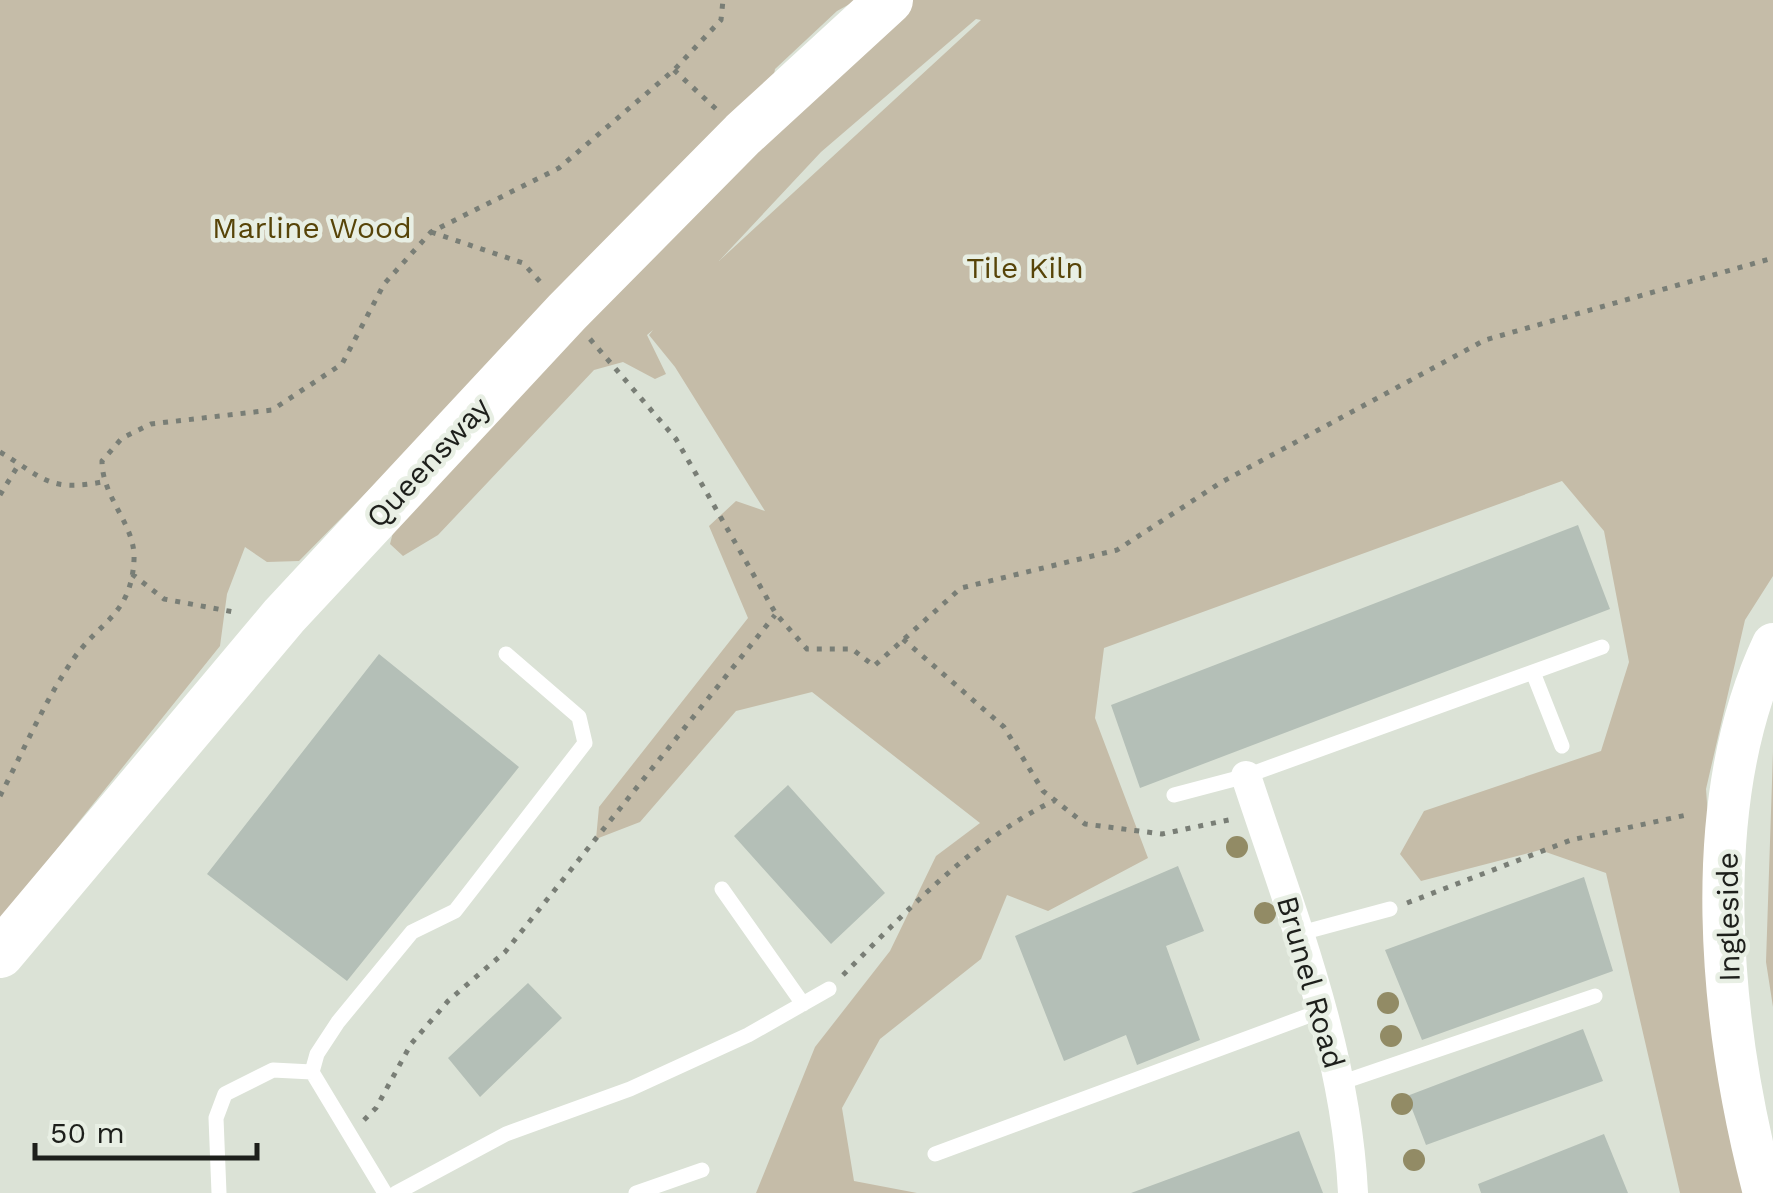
<svg xmlns="http://www.w3.org/2000/svg" width="1773" height="1193" viewBox="0 0 1773 1193" font-family="'Work Sans',sans-serif">
  <rect width="100%" height="100%" fill="#dbe2d6"/>
  <!-- green -->
  <path fill="#c5bca8" fill-rule="evenodd" d="M0,0h857l-20,11 -62,58 -2,11 -474,481 -32,1 -22,-15 -18,47 -7,52 -220,274z
    M913,0h860v576l-28,44 -39,169 23,322 24,82h-73l-74,-320 -66,-23 -119,31 -21,-27 24,-43 177,-60 28,-89 -25,-131 -42,-50 -458,167 -9,70 53,140 -100,53 -41,-16 -26,64 -101,80 -38,69 12,73 63,12h-161l59,-146 75,-96 46,-95 44,-33 -168,-131 -76,19 -96,111 -44,17 3,-32 149,-189 -39,-92 27,-25 29,10 -90,-144 -26,-32 4,-5 -6,5 19,39 -11,5 -32,-17 -29,8 -156,165 -35,21 -13,-12 6,-23 233,-249zM976,19l5,1 -262,241 102,-109z
    M1773,752v255l-7,-45z"/>
  <!-- building -->
  <path fill="#b4bfb7" d="M1578,525l32,84 -470,179 -29,-83z
    M379,654l140,113 -172,214 -140,-107z
    M788,785l97,108 -54,51 -97,-108z
    M1178,866l26,65 -38,15 34,94 -63,25 -11,-30 -62,26 -49,-125z
    M1584,877l29,94 -191,69 -37,-90z
    M528,983l34,35 -82,79 -32,-39z
    M1583,1029l20,52 -177,64 -19,-49z
    M1299,1131l24,62h-192z
    M1604,1134l24,59h-147l-3,-9z"/>
  <g fill="none" stroke-linecap="round" stroke-linejoin="round">
    <!-- path -->
    <path stroke="#797e76" stroke-width="5" stroke-dasharray="5 8" stroke-linecap="butt" d="M674,70l42,39
      M431,232l92,31 20,22
      M590,339l86,100 100,175 31,35h45l22,17 87,-78 156,-38 103,-67 265,-143 288,-82
      M0,452c44,26 48,40 102,30
      M0,495l19,-31
      M132,574l32,25 75,14
      M903,639l101,88 39,64 42,33 77,10 71,-15
      M0,796c23,-44 44,-94 72,-135 27,-40 59,-45 62,-101 2,-35 -32,-62 -32,-99l20,-23 29,-14 121,-14 70,-46 42,-80 47,-52 128,-64 115,-98 47,-50 2,-20
      M1407,903l164,-63 120,-26
      M843,975c66,-66 127,-133 212,-175
      M364,1120l12,-12 35,-64 37,-43 57,-49 270,-337"/>
    <!-- lane -->
    <path stroke="#fff" stroke-width="15" d="M1534,675l28,71
      M1174,795l72,-19 356,-129
      M722,889l81,115
      M1301,933l89,-24
      M1340,1083l255,-87
      M935,1154l386,-143
      M219,1193l-3,-75 9,-24 48,-24 39,2
      M385,1193l-73,-121 5,-18 21,-32 74,-90 43,-21 130,-168 -6,-26 -73,-63
      M396,1193l110,-59 124,-45 118,-54 81,-46
      M636,1193l66,-23"/>
    <!-- street -->
    <path stroke="#fff" stroke-width="30" d="M1246,776c45,137 100,272 107,417"/>
    <!-- secondary -->
    <path stroke="#fff" stroke-width="42" d="M1764,1193c-44,-168 -67,-388 9,-549"/>
    <!-- primary -->
    <path stroke="#fff" stroke-width="48" d="M0,954l284,-338 283,-304 176,-178 146,-134"/>
  </g>
  <!-- trees -->
  <g fill="#928b65">
    <circle cx="1237" cy="847" r="11"/>
    <circle cx="1265" cy="913" r="11"/>
    <circle cx="1388" cy="1003" r="11"/>
    <circle cx="1391" cy="1036" r="11"/>
    <circle cx="1402" cy="1104" r="11"/>
    <circle cx="1414" cy="1160" r="11"/>
  </g>
  <g text-anchor="middle" dominant-baseline="central" stroke-width="9" stroke-linejoin="round" paint-order="stroke">
    <!-- park labels -->
    <g font-size="30" fill="#574408" stroke="#e8efe4">
      <text x="312" y="227">Marline Wood</text>
      <text x="1025" y="267">Tile Kiln</text>
    </g>
    <!-- street labels -->
    <g font-size="30" fill="#1d1f1b" stroke="#e8efe4">
      <text transform="translate(428 462) rotate(-47)">Queensway</text>
      <text transform="translate(1728 917) rotate(-91)">Ingleside</text>
      <text transform="translate(1311 982) rotate(74)">Brunel Road</text>
    </g>
  </g>
  <!-- scale -->
  <path d="M35 1143v15h222v-15" fill="none" stroke="#1d1f1b" stroke-width="5"/>
  <text x="50" y="1143" font-size="30" fill="#1d1f1b" stroke="#e8efe4" stroke-width="8" paint-order="stroke">50 m</text>
</svg>
